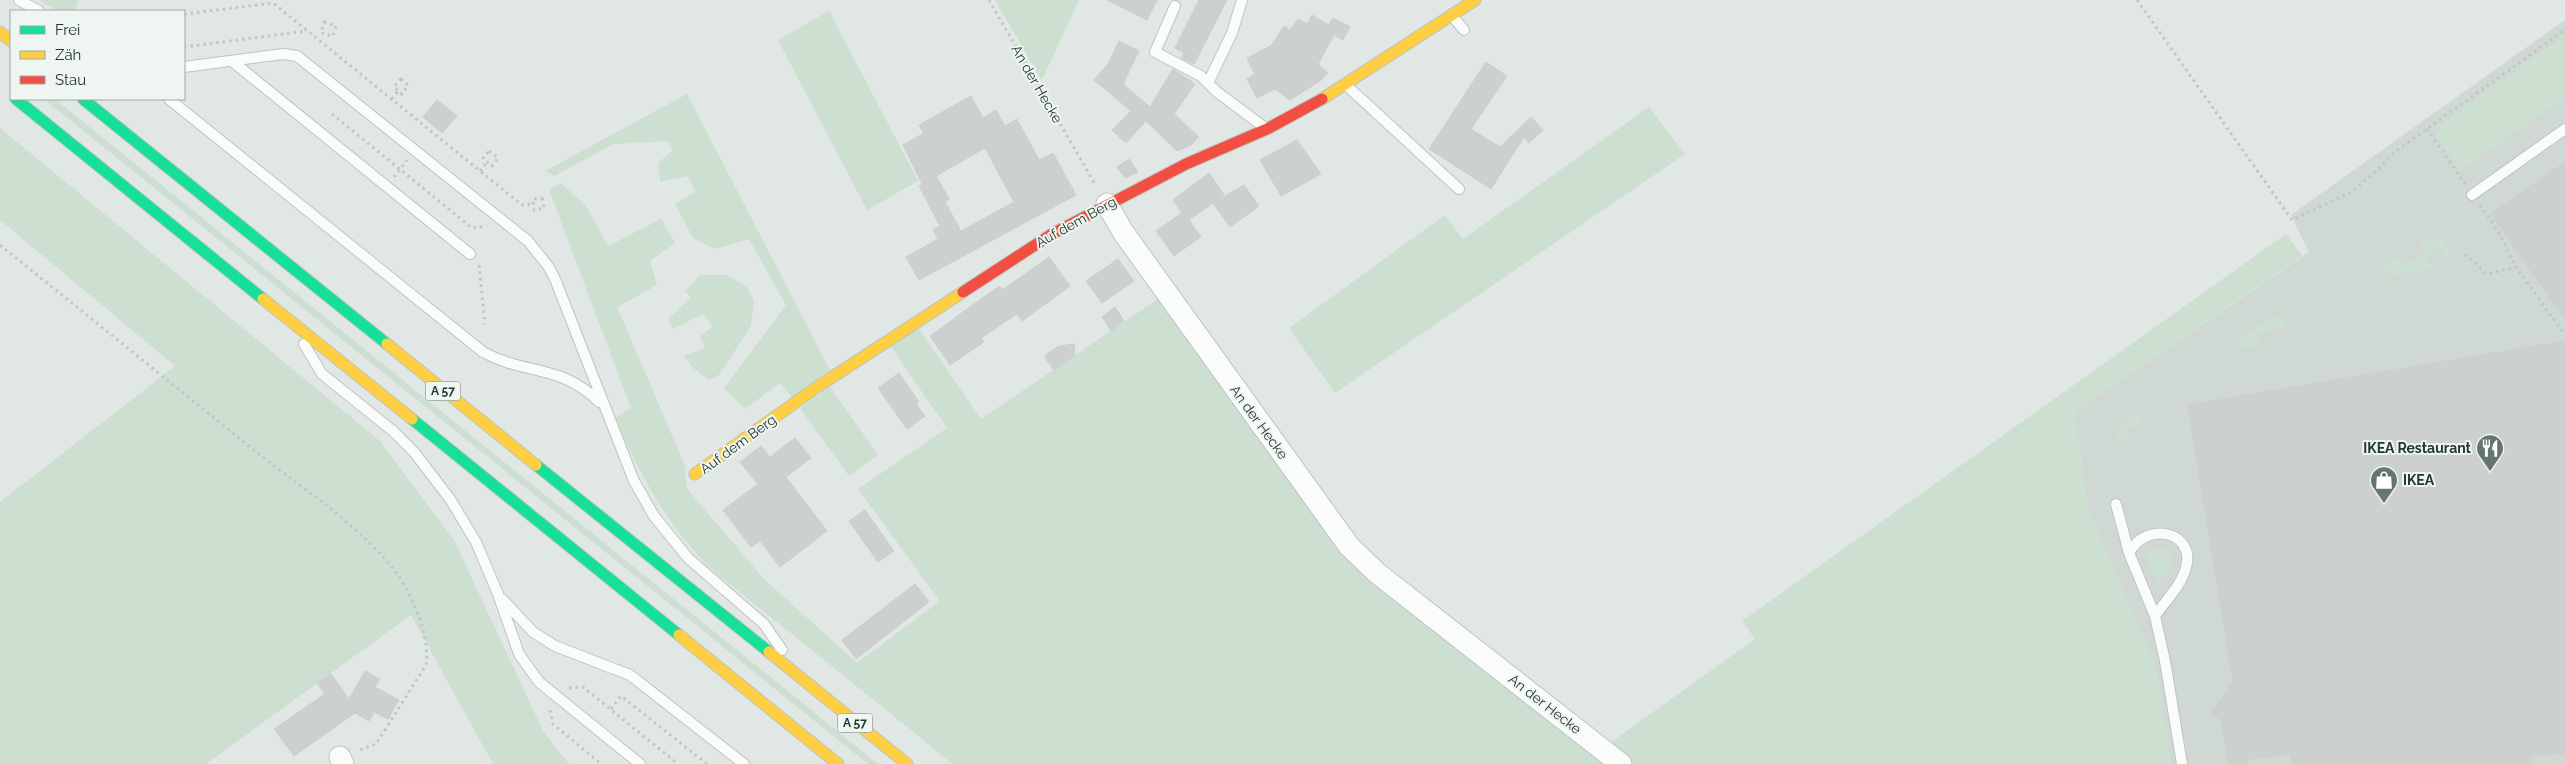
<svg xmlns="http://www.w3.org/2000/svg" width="2565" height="764" viewBox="0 0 2565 764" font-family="Raleway,sans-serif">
  <rect width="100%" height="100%" fill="#e1e7e4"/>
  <!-- built -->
  <path fill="#d0d8d4" d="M2565,20v744h-394l-15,-95 -68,-160 -14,-97 235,-160 -18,-37z"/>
  <!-- green -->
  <path fill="#ccdfd1" d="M39,0h39l-3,11h-17z
    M995,0h84l-36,78 -2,1z
    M829,11l89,170 -51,29 -89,-170z
    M2565,35v62l-103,73 -26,-35 3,-10z
    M687,94l143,276 -38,27 -12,-14 -35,26 -21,-21 62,-83 -37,-66 -34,10 -22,-11 -18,-34 20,-12 -7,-16 -28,6 -2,-19 15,-13 -5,-9 -55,3 -58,32 -10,-5z
    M44,99h11l823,665h-10z
    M1649,107l36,47 -350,239 -46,-65 156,-113 18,24z
    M0,128l380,313 75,101 88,189 26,33h-76l-82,-149 -205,149h-206v-262l175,-136 -175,-146z
    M561,183l25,23 22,40 53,-27 14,24 -25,18 7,24 -40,22 68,159 2,23 77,90 93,84 83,-62 -82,-112 89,-61 -58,-84 28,-18 64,93 180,-122 185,258 264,209h-657l-242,-195c-46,-47 -69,-91 -96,-151l16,-10 -82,-218z
    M2286,234l16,22 -228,156 14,97 68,160 15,95h-540l-24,-19 148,-106 -13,-18z
    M2432,237c10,2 15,6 18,16l-3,6 -8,-11 -13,9 7,10 -4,3 -42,5 -3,-6 4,-6 9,-6 6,9 23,-15 -7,-10z
    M700,275h28l19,12 7,14 -3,25 -32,49 -10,5 -16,-12 -9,-12 21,-8 -5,-12 13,-9 -10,-13 -30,15 -5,-10 23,-22 -6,-6z
    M2283,315l2,13 -28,5 3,13 -13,3 -6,-3 -1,-8 31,-20z
    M830,387l48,68 -29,21 -49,-68z
    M2137,414l3,3 1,8 -13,2 2,13 -13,3c-2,-14 6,-25 20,-29z
    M2162,547l9,8 2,9 -15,21 -13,-30 3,-4z"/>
  <!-- building -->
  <path fill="#ccd0ce" stroke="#cad0cd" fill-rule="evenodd" d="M1107,0h50l-10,20z
    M1199,0h28l-33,64 -13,-6 3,-5 -9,-5z
    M1312,15l17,10 4,-7 17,9 -7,13 -9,-5 -16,29 10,9 -8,8 -30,19 -15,-11 -18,9 -10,-19 8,-5 -8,-16 25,-13 12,-19 6,4 8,-11 9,5z
    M1119,41l20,10 -16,33 27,23 23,-38 22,15 -21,30 25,23 -8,8 -14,6 -31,-30 -20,22 -14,-13 19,-19 -37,-31 14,-16z
    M1486,62l21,14 -36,53 29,18 31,-30 12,13 -14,13 -5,-6 -33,52 -62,-40z
    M971,96l12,22 13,-8 9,16 12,-7 22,41 14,-7 23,42 -157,85 -13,-23 32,-18 -5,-9 7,-4 -21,-40 3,-2 -19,-39 21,-12 -5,-8zM985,148l29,54 -53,29 -16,-29 4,-3 -13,-23z
    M437,100l20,16 -15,17 -19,-16z
    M1297,140l24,34 -40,22 -21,-36z
    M1129,159l9,13 -13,6 -8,-11z
    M2565,162v157l-74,-105z
    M1209,173l15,22 -35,25 12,17 -27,19 -18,-25 26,-18 -9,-13z
    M1244,185l15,21 -29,21 -17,-24z
    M1049,257l21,29 -48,35 -5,-7 -36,24 3,4 -34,23 -20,-29 58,-42 12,-8 2,4z
    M1118,259l16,22 -32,22 -16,-22z
    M1115,307l9,14 -13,10 -9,-14z
    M2565,341v412l-36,3v8h-237l-2,-10 -42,5v5h-19l-8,-44 -9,-8 21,-30 -45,-277z
    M1074,344l1,11 -21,15 -10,-14 15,-10z
    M899,373l20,29 -3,2 9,12 -18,13 -29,-41z
    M795,438l16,20 -25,19 41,54 -47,36 -20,-26 -9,6 -28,-37 35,-26 -18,-22 21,-16 9,11z
    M865,510l29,41 -16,11 -29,-41z
    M915,584l14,18 -73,57 -14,-19z
    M365,671l15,8 -5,8 24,13 -11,19 -14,-7 -5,9 -14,-8 -61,43 -20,-27 51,-35 -8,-11 14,-9 18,25z"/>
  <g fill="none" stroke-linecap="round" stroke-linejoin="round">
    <!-- lane casing -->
    <g stroke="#bec4c1" stroke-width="12">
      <path id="lane" d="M19,0l20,11
        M1175,6l-20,46 46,24 16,16 47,35
        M1453,17l11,13
        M232,61l238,193
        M184,67l99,-13 14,2 231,185 20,25 7,13 79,202 20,35 34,42 76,66 18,26
        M1208,83l24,-50 10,-33
        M1346,85l113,104
        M169,99l314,253c41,23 79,12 116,50
        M2472,195l93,-66
        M304,344l18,30 71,57 21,21 36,47 26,43 22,52 21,60 20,28 101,82
        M2116,504l13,49
        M502,599l31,33 22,14 75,29 114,89
        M2155,616c10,-15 27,-31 31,-49 10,-34 -39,-48 -57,-14l26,63 10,45 17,103"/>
    </g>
    <!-- street casing -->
    <g stroke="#bec4c1" stroke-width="23">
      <path id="street" d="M1107,204l16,28 226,314 28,27 244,191
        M340,757l3,7"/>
    </g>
    <!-- fast casing -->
    <g stroke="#bec4c1" stroke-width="13">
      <path id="fast" d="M16,99l247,200
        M83,99l304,245
        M412,419l267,216
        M536,465l233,187"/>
    </g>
    <!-- slow casing -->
    <g stroke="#bec4c1" stroke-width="13">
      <path id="slow" d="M0,32l11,9
        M1322,99l153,-99
        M263,299l149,120
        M387,344l149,121
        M695,474l122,-87 146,-95
        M679,635l159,129
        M769,652l138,112"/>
    </g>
    <!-- jam casing -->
    <g stroke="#bec4c1" stroke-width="13">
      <path id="jam" d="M963,292l89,-58 134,-70 81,-35 55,-30"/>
    </g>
    <!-- path -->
    <path stroke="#bfc7c4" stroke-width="3" stroke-dasharray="2.5 4" stroke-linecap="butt" d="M989,0l107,186
      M2137,0l155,220 59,-28 22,-18 23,-23 169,-121
      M184,14l89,-11 249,202 11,-1
      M324,22l12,4 -3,10 -12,-3z
      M184,47l123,-16
      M401,79l7,6 -6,9 -8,-7z
      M392,99l6,-8
      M332,114l140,114 15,-2
      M2427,129l38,55
      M489,151l9,7 -6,8 -9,-8z
      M480,171l7,-9
      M394,177l13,-17
      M542,198l2,10 -10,2 -1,-11z
      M2480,205l17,24 19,38
      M0,245c87,70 173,140 260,210 46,36 93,66 132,112 18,22 39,69 34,98l-50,79 -19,7
      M2465,254l22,20 29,-7 49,68
      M479,265l6,59
      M569,688l14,-1 95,77
      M611,709l10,-13 86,68
      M550,710l3,14 48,40"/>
    <!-- lane -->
    <use href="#lane" stroke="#fafbfb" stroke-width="10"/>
    <!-- street -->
    <use href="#street" stroke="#fafbfb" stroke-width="21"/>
    <!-- fast -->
    <use href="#fast" stroke="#16e098" stroke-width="11"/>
    <!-- slow -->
    <use href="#slow" stroke="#ffcf43" stroke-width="11"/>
    <!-- jam -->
    <use href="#jam" stroke="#f24e42" stroke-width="11"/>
  </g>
  <!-- icons -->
  <defs>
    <g id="restaurant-pin" transform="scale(1.4375)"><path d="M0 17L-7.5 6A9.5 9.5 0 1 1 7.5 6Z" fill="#657570" stroke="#eff6f2"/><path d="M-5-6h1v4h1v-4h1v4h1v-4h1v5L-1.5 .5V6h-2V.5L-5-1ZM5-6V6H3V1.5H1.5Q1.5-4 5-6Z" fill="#fff"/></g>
    <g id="shop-pin" transform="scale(1.4375)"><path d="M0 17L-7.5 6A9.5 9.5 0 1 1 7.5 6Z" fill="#657570" stroke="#eff6f2"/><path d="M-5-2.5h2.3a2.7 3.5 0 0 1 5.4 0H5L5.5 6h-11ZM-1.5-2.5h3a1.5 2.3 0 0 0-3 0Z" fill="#fff"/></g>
  </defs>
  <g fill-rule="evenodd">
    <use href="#restaurant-pin" x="2490" y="448"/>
    <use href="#shop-pin" x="2384" y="480"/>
  </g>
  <g text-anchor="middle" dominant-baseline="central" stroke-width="4" stroke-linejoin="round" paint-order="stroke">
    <!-- shield labels -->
    <g fill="#eff6f2" stroke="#60706b" stroke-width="1">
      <rect x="425.5" y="381.5" width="35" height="19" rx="4"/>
      <rect x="837.5" y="713.5" width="35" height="19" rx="4"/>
    </g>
    <g font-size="12" font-weight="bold" fill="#223731">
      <text x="443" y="391">A 57</text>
      <text x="855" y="723">A 57</text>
    </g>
    <!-- street labels -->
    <g font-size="14" fill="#223731" stroke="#eff6f2">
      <text transform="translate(1037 84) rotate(60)">An der Hecke</text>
      <text transform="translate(1076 222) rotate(-29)">Auf dem Berg</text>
      <text transform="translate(1259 422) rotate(54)">An der Hecke</text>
      <text transform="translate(738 444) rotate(-36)">Auf dem Berg</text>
      <text transform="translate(1545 704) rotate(38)">An der Hecke</text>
    </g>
    <!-- poi labels -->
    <g font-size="14" font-weight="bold" fill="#223731" stroke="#eff6f2" text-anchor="end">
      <text x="2471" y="448">IKEA Restaurant</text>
      <text x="2403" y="480" text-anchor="start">IKEA</text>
    </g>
  </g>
  <!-- legend -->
  <rect x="10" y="10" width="175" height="90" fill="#eff6f2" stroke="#9daaa5"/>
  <rect x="20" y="26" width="25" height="8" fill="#16e098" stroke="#9daaa5"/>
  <text x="55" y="35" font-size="15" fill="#223731">Frei</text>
  <rect x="20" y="51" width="25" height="8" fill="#ffcf43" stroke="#9daaa5"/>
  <text x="55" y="60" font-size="15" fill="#223731">Zäh</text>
  <rect x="20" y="76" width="25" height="8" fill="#f24e42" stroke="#9daaa5"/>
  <text x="55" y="85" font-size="15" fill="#223731">Stau</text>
</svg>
